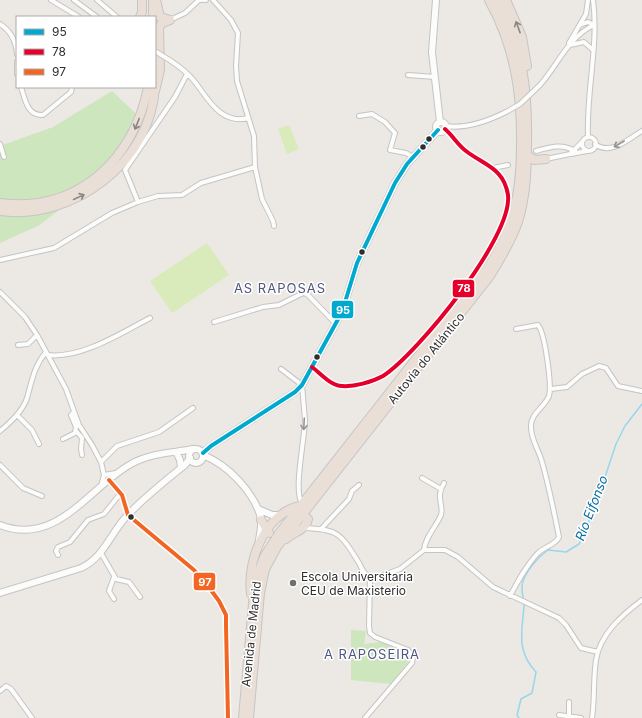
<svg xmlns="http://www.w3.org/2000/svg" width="642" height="718" viewBox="0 0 642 718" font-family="Inter,sans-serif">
  <rect width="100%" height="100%" fill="#ece8e4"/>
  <!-- green -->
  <path fill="#cee6be" d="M112,91l34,32 -18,35 -90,68 -38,17v-97l53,-19z
    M351,630l15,1 -2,13 17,-2 26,13 1,7 -17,22 -40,-4z"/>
  <!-- pitch -->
  <path fill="#d9eabb" d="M289,125l10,24 -12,5 -9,-25z
    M207,243l22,32 -57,38 -22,-32z"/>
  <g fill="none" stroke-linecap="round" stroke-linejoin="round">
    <!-- stream -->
    <path stroke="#99d6ec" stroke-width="1.5" d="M519,718l-2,-3 4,-16 11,-6 4,-21c-20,-21 -14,-40 -12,-66 0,-8 -4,-18 -1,-25 4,-11 15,-24 25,-31l18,2 13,-8 6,-12 21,-58 10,-30 9,-18 17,-22"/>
    <!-- street casing -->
    <g stroke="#c5c4c5" stroke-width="6">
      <path id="street" d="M51,0l28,17
        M74,0l23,17
        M97,0l20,17
        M199,0h7
        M213,0l18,20 7,13 -2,33 1,15 17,55 1,31 7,32 11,22 1,5
        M170,20l15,-7 14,-13
        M0,24c11,7 16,18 17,30
        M580,25l8,-3 6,3
        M569,43l17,-29 2,-14
        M570,45l14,-3 9,8
        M171,61c9,6 17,12 24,21 13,17 26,43 53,36
        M17,62v12
        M408,75l27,2
        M540,85c18,-20 28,-48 54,-60
        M21,87c4,12 6,29 22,28l28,-23 1,-5
        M359,116l13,-2 13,8 10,11 -5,17 16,3 7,4
        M446,126c20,3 42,-5 60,-14
        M588,137c-2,-46 11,-92 5,-137
        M582 144a7 7 0 1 1 14 0a7 7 0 1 1-14 0Z
        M0,144l4,13
        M595,144c16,12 33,-5 47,-13
        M536,151c14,-4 26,-8 39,0
        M571,154l16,-3
        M546,159l24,-5 12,-12
        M493,168l15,-3
        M138,202l-13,-32 50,-73 12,-23
        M0,260l54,-12 58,-35 26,-11 20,-6 24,-1 19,-12 54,-16
        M0,292l25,25 12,18 29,54 13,36 13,20 9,17 3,13
        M214,322l49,-15 16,-2 24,-12 4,1 29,30
        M18,345l10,-1 9,-9
        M48,355c33,4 73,-22 102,-37
        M312,367c8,6 19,19 30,19 12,1 30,-4 41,-10 34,-22 130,-139 125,-181 -4,-27 -24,-30 -42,-44 -8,-6 -13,-15 -21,-22
        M281,369l21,16c1,12 2,23 3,35 0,17 -12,72 -3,83
        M551,389l16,-2 15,-13 17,-8 7,2 12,18 24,5
        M17,415l15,15 7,14
        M0,431c11,-9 23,-20 27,-33 5,-17 7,-32 19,-46
        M76,431l6,7 -1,11 1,6
        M63,439l12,-6 1,-6 -5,-12 3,-3
        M101,462l16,-16 42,-14 34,-24
        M0,465l23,23 19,8
        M422,478l19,11
        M109,480l13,15 6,20 66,55 11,12 14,19 7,14v10l2,93
        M101,486l3,-11 12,-2
        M304,528c35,1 37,6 55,35 3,6 5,12 11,14l11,-1 19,-7 24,-19h21l13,7 35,30 66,31 7,7 15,23 17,4
        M321,529l28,-30 3,-8 7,-6
        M424,550c1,-13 12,-23 17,-35 3,-11 -6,-17 3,-32
        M101,553l15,26 13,3 11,15
        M58,555l-2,-4 2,-4 12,-5 18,-22 16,-6 16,-20
        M510,596c8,-15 16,-30 27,-42 6,-7 19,-9 22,-17 -5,-25 -10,-51 -17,-75 -3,-12 -11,-22 -11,-35 -1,-13 13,-19 18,-31 3,-10 -4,-63 -11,-71l-22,4
        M114,599l-5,-8 5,-14
        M0,691l6,-5 5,3 21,29
        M559,715l22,3
        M569,716v-14
        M365,718l47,-55 1,-5 -5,-8 -33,-13 -5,-4 -1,-7 1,-49
        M592,718c3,-19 1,-39 4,-58 4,-26 26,-45 46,-60"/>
    </g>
    <!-- secondary casing -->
    <g stroke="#c5c4c5" stroke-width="8">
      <path id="secondary" d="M436,0l-4,52 8,70
        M436 127a5 5 0 1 1 10 0a5 5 0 1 1-10 0Z
        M189 456a7 7 0 1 1 14 0a7 7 0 1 1-14 0Z
        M203,453l8,-7 84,-54 7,-7 40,-73 15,-49 38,-80 12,-19 31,-34
        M177,454l3,6 1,8
        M203,455c25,10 51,37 58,63 1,7 -1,16 -2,22
        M258,509l14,6h10
        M0,525c57,22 88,-37 131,-61 19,-11 41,-11 62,-15
        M0,593l81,-25c22,-10 29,-33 44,-50 16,-18 40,-37 60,-53l5,-7"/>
    </g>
    <!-- highway casing -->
    <g stroke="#c6c5c4" stroke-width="10">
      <path id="highway" d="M156,0l4,17 10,3
        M506,0l16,37 5,29
        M153,2v15
        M140,17l2,-5v-12
        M155,91l5,-21 -1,-42 3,-5 8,-3
        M527,155l7,5 12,-1
        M0,203c77,10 134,-43 148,-116
        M0,211c73,10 151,-49 155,-124
        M261,520l8,13
        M286,539c9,-8 19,-8 22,-20l-3,-3 -8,-2
        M251,594c-4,-33 13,-80 49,-88
        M243,718l11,-126 3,-15 7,-20 16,-25 205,-261c11,-16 20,-32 26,-51 8,-24 10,-48 10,-73 1,-53 -6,-100 -32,-147
        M249,718l11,-125 5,-24 12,-22 213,-271c11,-18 21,-35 28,-54 8,-26 9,-52 9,-79 1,-56 -4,-93 -30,-143"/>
    </g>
    <!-- street -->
    <use href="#street" stroke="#fcfcfb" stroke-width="4"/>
    <!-- secondary -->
    <use href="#secondary" stroke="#fcfcfb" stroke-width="6"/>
    <!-- highway -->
    <use href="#highway" stroke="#eadfd6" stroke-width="8"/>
    <!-- street-bridge casing -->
    <g stroke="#c5c4c5" stroke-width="6" stroke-linecap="butt">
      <path id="street-bridge" d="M155,51l16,10
        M506,112l14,-8 20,-19"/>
    </g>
    <!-- street-bridge -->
    <use href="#street-bridge" stroke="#fcfcfb" stroke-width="4"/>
    <!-- bus-1 casing -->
    <g stroke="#fff" stroke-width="7">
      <path id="bus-1" d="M203,453l8,-7 84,-54 7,-7 40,-73 15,-49 38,-80 12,-19 31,-34"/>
    </g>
    <!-- bus-2 casing -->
    <g stroke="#fff" stroke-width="7">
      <path id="bus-2" d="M312,367c8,6 19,19 30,19 12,1 30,-4 41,-10 34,-22 130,-139 125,-181 -4,-27 -24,-30 -42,-44 -8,-6 -13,-15 -21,-22"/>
    </g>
    <!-- bus-3 casing -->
    <g stroke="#fff" stroke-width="7">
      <path id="bus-3" d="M109,480l13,15 6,20 66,55 11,12 14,19 7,14v10l2,93"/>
    </g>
    <!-- bus-1 -->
    <use href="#bus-1" stroke="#00a9ce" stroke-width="4"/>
    <!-- bus-2 -->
    <use href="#bus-2" stroke="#e4002b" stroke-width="4"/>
    <!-- bus-3 -->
    <use href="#bus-3" stroke="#f26522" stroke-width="4"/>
  </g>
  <!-- one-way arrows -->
  <defs><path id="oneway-shaft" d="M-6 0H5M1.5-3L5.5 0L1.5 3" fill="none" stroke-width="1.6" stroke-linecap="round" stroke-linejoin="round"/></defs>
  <g stroke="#8c8682">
    <use href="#oneway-shaft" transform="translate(518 27) rotate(-110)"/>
    <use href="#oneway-shaft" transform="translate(137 124) rotate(112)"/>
    <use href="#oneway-shaft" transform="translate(79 197) rotate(-25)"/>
  </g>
  <g stroke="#959594">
    <use href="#oneway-shaft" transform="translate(619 144) rotate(150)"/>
    <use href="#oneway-shaft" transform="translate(304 424) rotate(93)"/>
  </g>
  <!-- markers -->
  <g fill="#2e2e2e" stroke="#fff" stroke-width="1.5">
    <circle cx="429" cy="139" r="3.5"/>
    <circle cx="423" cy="147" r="3.5"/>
    <circle cx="362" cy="252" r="3.5"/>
    <circle cx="317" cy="357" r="3.5"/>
    <circle cx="131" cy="517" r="3.5"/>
  </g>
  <circle fill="#706f6e" stroke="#fff" stroke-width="1.5" cx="293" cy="583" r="4"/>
  <g text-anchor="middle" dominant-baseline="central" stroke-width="3" stroke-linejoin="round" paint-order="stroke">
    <!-- street labels -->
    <g font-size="12" fill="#2e2e2e" stroke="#fff">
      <text transform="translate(426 358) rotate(-51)">Autovía do Atlántico</text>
      <text transform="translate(251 634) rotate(-84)">Avenida de Madrid</text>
    </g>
    <!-- poi labels -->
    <g font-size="12" fill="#2e2e2e" stroke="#fff" text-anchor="start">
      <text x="301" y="576">Escola Universitaria<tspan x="301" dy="14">CEU de Maxisterio</tspan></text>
    </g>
    <!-- neighbourhood labels -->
    <g font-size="13" letter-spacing="1" fill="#4d5680" stroke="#fff">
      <text x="280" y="288">AS RAPOSAS</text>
      <text x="372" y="654">A RAPOSEIRA</text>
    </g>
    <!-- water labels -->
    <g font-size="13" font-style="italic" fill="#0d6fa3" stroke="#fff">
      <text transform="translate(591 508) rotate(-69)">Río Eifonso</text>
    </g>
  </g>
  <g stroke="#fff" stroke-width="1.5">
    <rect x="452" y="279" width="23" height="19" rx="4" fill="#e4002b"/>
    <rect x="331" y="300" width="23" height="19" rx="4" fill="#00a9ce"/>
    <rect x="193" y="572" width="23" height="19" rx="4" fill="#f26522"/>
  </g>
  <g font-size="11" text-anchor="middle" font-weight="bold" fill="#fff">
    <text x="464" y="292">78</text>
    <text x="343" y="314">95</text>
    <text x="205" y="586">97</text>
  </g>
  <!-- legend -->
  <rect x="16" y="16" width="140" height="72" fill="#ffffff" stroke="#ababab"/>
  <rect x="24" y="29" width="20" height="6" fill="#00a9ce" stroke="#ababab"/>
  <text x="52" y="36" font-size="12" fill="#2e2e2e">95</text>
  <rect x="24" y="49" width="20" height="6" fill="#e4002b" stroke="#ababab"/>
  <text x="52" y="56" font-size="12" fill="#2e2e2e">78</text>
  <rect x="24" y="69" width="20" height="6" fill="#f26522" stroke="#ababab"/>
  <text x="52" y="76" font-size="12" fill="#2e2e2e">97</text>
</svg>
